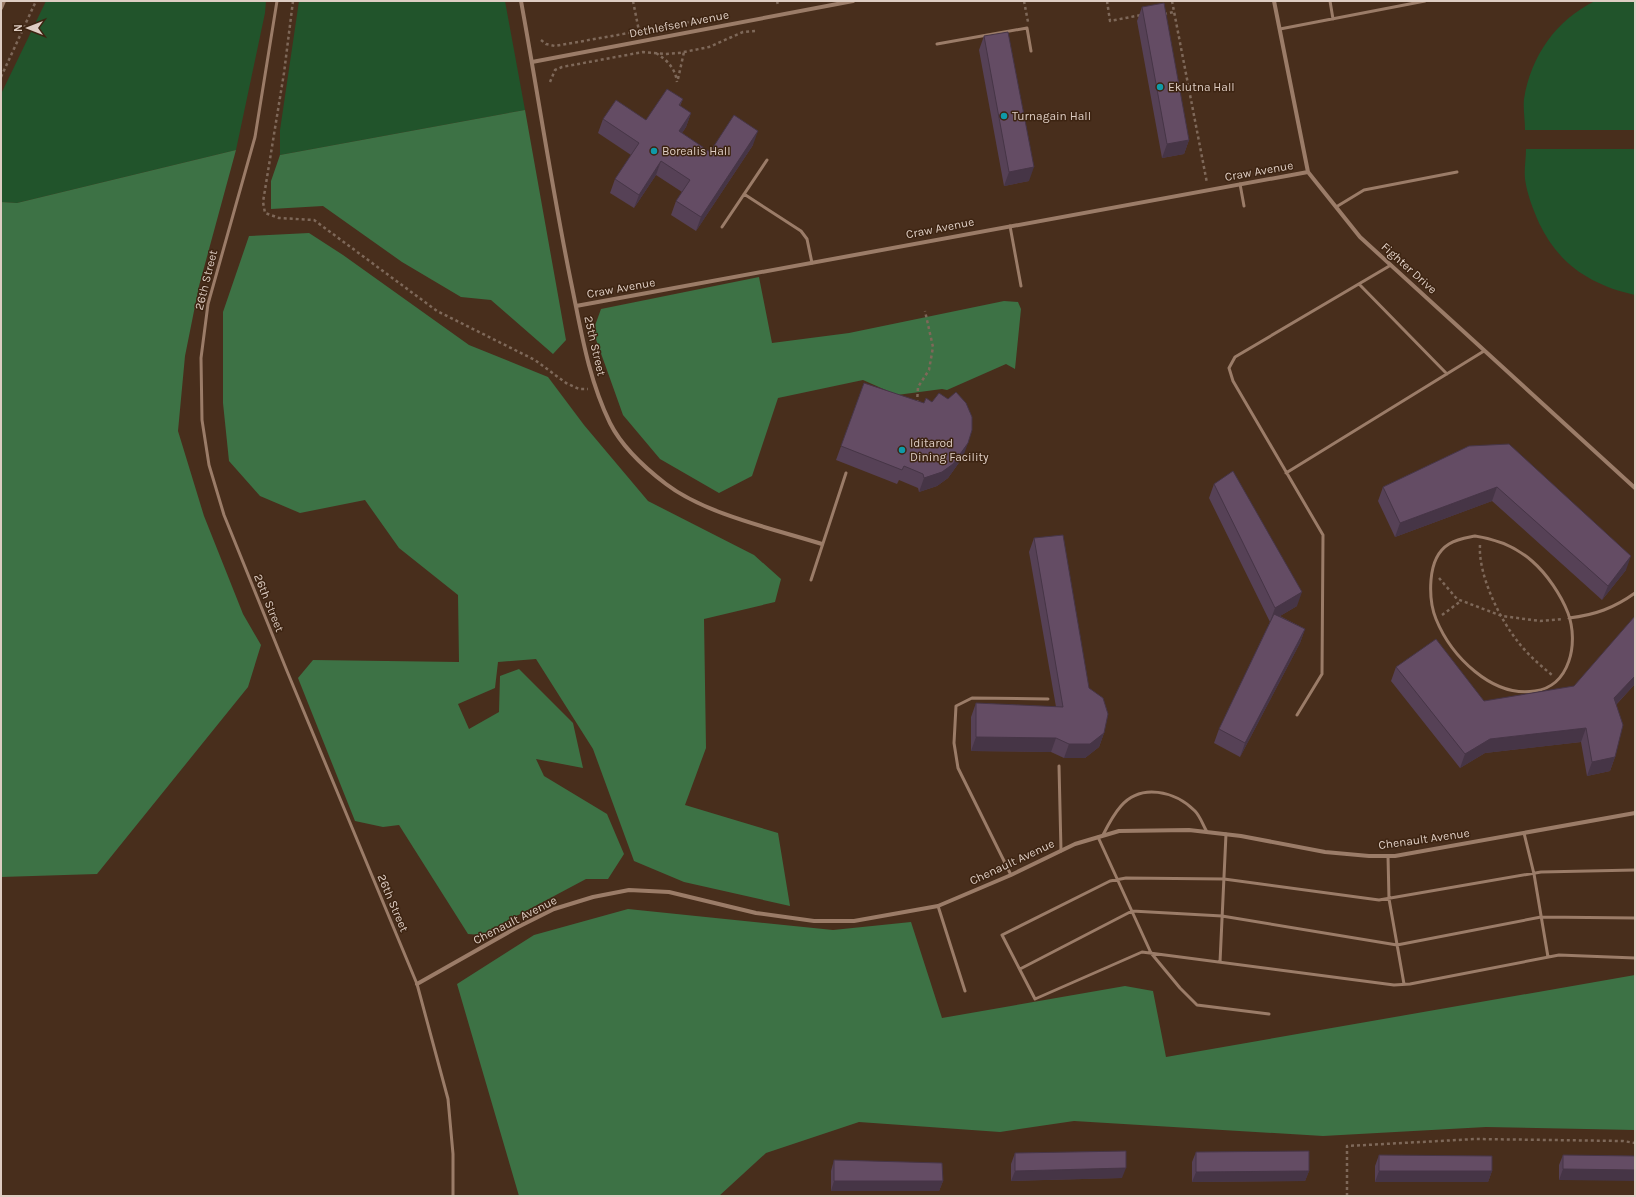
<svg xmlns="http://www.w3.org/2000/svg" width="1636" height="1197" viewBox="0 0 1636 1197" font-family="Karla,sans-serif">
  <rect width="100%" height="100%" fill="#482e1c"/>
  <!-- green -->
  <path fill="#21542b" d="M46,1h220l-1,12 -29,137 -219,53 -16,-1v-108z
    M299,1h206l20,109 -245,45v-25z
    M1595,1h40v129h-110c0,-10 -2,-21 -1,-31 7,-43 32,-79 71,-98z
    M1526,149h109v146c-44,-10 -76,-30 -96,-72 -6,-14 -12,-29 -14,-44 -1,-10 1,-20 1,-30z"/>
  <!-- forest -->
  <path fill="#3d7245" d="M525,110l41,230 -13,14 -62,-54 -30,-3 -59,-35 -79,-56 -52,3v-28l9,-26z
    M236,150l-37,136 -14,70 -7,75 26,85 39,98 18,31 -13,42 -151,187 -96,3v-675l16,1z
    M309,233l34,22 126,90 79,32 36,48 64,76 106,54 27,24 -6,23 -71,17 2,129 -21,57 93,28 12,73 -106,-24 -50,-21 -41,-112 -57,-90 -38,3 -3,26 -37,16 11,25 30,-17 1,-36 19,-7 54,54 10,45 -47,-9 8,17 63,38 17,40 -16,25h-22l-105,56 -13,-1 -69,-109 -16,2 -28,-6 -57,-143 15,-18 146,2 -1,-67 -59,-47 -34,-48 -65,13 -40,-17 -31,-35 -6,-58v-91l26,-76z
    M759,277l13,66 77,-10 155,-32 14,1 3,7 -6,60 -9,-5 -59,26 -5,-1 -45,6 -34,-15 -85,18 -26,78 -33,17 -59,-34 -37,-44 -30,-84 8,-22z
    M628,909l205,21 78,-8 31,96 183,-32 28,5 13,66 469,-82v155l-149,-3 -163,9 -249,-15 -74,11 -141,-10 -93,31 -47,43h-200l-62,-212 77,-49z"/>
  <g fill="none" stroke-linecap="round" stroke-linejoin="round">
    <!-- path -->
    <path stroke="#7e6859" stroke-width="2.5" stroke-dasharray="3 3" stroke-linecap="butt" d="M293,1l-9,72 -21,129 2,11 14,5 35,2 123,91 98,49 31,23 13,6h9
      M633,1l6,30
      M777,1l1,4
      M1024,1l4,21
      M1107,1l3,20 31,-6
      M1172,1l35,182
      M1164,14l10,-2
      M674,25l46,-9
      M541,40l5,4 9,2 102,-18
      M656,53c12,8 19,15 21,29
      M1,77l35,-76
      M678,79l6,-27
      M550,82l5,-12 7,-3 81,-15 22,2 14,-1 30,-6 34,-15 12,-1
      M917,403l1,-16 11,-17 4,-23 -8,-36
      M1480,545c-2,30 20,75 39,98 9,12 21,22 33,32
      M1439,578l18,21 45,17 38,5 23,-2
      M1442,615l19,-14
      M1347,1196v-50l129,-7 147,2 12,2"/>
    <!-- lane -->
    <path stroke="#9b7c68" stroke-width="3" d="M277,1l-22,136 -47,167 -7,54 1,62 7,45 15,50 63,156 130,313 31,115 5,55v42
      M1330,1l3,18
      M1280,29l145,-28
      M937,44l90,-16 4,23
      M1240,184l4,22
      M744,194l57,37 6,8 5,24
      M1336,207l28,-17 93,-18
      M1010,226l11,60
      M722,227l45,-67
      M1359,284l88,90
      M1286,473l198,-122
      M1475,536c21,3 41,11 57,25 15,13 29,34 36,52 11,30 2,73 -33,78 -43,7 -84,-35 -99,-72 -5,-12 -6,-26 -5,-39 1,-13 5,-28 18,-36 8,-5 16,-6 26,-8z
      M811,580l35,-107
      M1569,618c26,-3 45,-10 66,-25
      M1297,715l25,-41 1,-139 -90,-154 -4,-13 6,-11 156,-92
      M1059,766l2,85
      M1524,833l10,41 14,83
      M1103,835c5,-10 10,-20 18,-29 20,-23 54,-15 74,5 5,5 8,14 12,21
      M1098,837l53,116 29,35 17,17 72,9
      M1388,856l1,43 15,85
      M1635,870l-94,2 -162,28 -155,-21 -98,-1 -16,3 -108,54 33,64 107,-47 252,33 16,-1 149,-29 76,3
      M1011,875l-53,-107 -4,-25 2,-37 16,-8 76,1
      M938,906l27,85
      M1220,962l6,-128
      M1020,969l112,-58 90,5 175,29 144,-28 94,1"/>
    <!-- street -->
    <path stroke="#9b7c68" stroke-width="4" d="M521,1c17,93 31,188 50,281 10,48 17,96 39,141 12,24 35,45 56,61 39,30 108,45 156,60
      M1274,1l34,171 52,65 275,251
      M1,8l3,-7
      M532,62l321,-61
      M576,306l732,-134
      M417,984l99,-56 38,-19 39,-12 36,-7 40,2 87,21 58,8h40l84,-15 73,-31 64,-31 44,-13 70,-1 52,6 84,16 44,4h26l240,-43"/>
  </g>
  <!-- wall -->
  <path fill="#564156" d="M1142,7l47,133 -5,14 -22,4 -25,-137z
    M984,36l45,145 -25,5 -25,-136z
    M683,99l-3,7 11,7 -5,14 -4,6 28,19 43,-7 -57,86 -25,-16 5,-14 6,-9 -26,-17 -22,33 -24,-15 5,-14 16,-24 -33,-22 5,-14 43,1z
    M864,383l99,74 -15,21 -11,8 -18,6 -1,-4 -19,-8 -2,4 -61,-24z
    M1469,446l157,124 -24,30 -110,-99 -97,36 -17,-36 5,-14z
    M1214,484l83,122 -17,10 25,13 -5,14 -60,114 -26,-14 5,-14 51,-107 -61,-124z
    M1034,538l55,150 15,45 -5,14 -14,11h-21l-13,-6 -80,-1v-34l5,-14 80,4 -27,-155z
    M1396,667l88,34 151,-17 -19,21 -1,52 -5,14 -23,5 -6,-34 -96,11 -25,15 -69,-87z
    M1196,1152l113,19 -4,10 -113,1v-20z
    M1015,1153l107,25 -111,3v-17z
    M1379,1155l113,16 -4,11h-113v-16z
    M1563,1155l72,1 -76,24v-15z
    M834,1160l109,21 -4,10h-108v-20z"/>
  <!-- shaded-wall -->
  <path fill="#463546" d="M691,113l-5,14 -12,18 5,-14z
    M758,131l-5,14 -57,86 5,-14z
    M1189,140l-5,14 -22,4 5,-14z
    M661,161l-5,14 -22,33 5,-13z
    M1034,167l-5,14 -25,5 5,-14z
    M968,443l-5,14 -15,21 -11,8 -18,6 5,-14z
    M1497,487l-5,14 -97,36 5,-14z
    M1631,556l-5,14 -24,30 6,-14z
    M1302,592l-5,14 -27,16 5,-14z
    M1305,629l-5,14 -60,114 5,-14z
    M1635,676v8l-26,28 5,-14z
    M1586,728l-5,14 -96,11 -25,15 5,-14 25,-15z
    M1104,733l-5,14 -14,11h-21l5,-14z
    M976,737l80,1 -5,14 -80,-1z
    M1615,757l-5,14 -23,5 5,-14z
    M1126,1168l-4,10 -111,3 4,-10z
    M1563,1169l72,1v11l-76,-1z
    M1309,1171l-4,10 -113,1 4,-10z
    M1379,1171h113l-4,11h-113z
    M834,1181h109l-4,10h-108z"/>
  <!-- building -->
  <path fill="#644c64" stroke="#463546" d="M1164,3l25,137 -22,4 -25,-137z
    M1008,32l26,135 -25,5 -25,-136z
    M667,89l16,10 -4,6 12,8 -12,18 31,21 24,-37 24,16 -57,86 -25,-16 14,-21 -29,-19 -22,34 -24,-16 24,-36 -36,-24 13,-19 30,20z
    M864,383l60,20 2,-5 6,4 7,-9 9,6 8,-7 10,11 6,14v13l-4,13 -15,21 -11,8 -18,6 -1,-4 -19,-8 -2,4 -61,-24z
    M1509,444l122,112 -23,30 -111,-99 -97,36 -17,-36 86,-41z
    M1233,471l69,121 -27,16 -61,-124z
    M1063,535l26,153 14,10 5,16 -4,19 -14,11h-21l-13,-6 -80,-1v-34l87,4 -29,-169z
    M1274,614l31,15 -60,114 -26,-14z
    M1635,616v60l-21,22 9,27 -8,32 -23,5 -6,-34 -96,11 -25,15 -69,-87 40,-28 48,62 90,-15z
    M1126,1151v17l-111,3v-18z
    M1309,1151v20l-113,1v-20z
    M1379,1155l113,1v15h-113z
    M1563,1155l72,1v14l-72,-1z
    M834,1160l108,3 1,18h-109z"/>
  <!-- markers -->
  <g fill="#0f9aa8" stroke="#3d2412" stroke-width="1.5">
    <circle cx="1160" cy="87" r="4"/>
    <circle cx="1004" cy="116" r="4"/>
    <circle cx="654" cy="151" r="4"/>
    <circle cx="902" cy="450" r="4"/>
  </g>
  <g text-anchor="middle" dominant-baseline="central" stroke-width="3" stroke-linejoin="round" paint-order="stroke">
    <!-- street labels -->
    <g font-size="12" fill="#decdc3" stroke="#3d2412">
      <text transform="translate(679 24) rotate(-11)">Dethlefsen Avenue</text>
      <text transform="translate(1259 171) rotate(-10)">Craw Avenue</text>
      <text transform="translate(940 228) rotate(-11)">Craw Avenue</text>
      <text transform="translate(1409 268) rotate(42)">Fighter Drive</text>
      <text transform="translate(206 280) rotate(-76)">26th Street</text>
      <text transform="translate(621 288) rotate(-10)">Craw Avenue</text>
      <text transform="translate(595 346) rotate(77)">25th Street</text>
      <text transform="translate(269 603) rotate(68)">26th Street</text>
      <text transform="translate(1424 839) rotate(-8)">Chenault Avenue</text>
      <text transform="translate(1012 862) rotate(-25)">Chenault Avenue</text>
      <text transform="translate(393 903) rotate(67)">26th Street</text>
      <text transform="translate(515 920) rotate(-27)">Chenault Avenue</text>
    </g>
    <!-- poi labels -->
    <g font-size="12" fill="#decdc3" stroke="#3d2412" text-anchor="start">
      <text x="1168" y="87">Eklutna Hall</text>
      <text x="1012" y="116">Turnagain Hall</text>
      <text x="662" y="151">Borealis Hall</text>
      <text x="910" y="443">Iditarod<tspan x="910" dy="14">Dining Facility</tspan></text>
    </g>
  </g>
  <!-- border -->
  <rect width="1636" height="1197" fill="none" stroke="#decdc3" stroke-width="4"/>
  <!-- north arrow -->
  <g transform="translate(28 28) rotate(270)" stroke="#3d2412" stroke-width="3" paint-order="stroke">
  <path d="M0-3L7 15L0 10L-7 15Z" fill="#decdc3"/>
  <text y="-6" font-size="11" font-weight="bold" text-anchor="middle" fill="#decdc3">N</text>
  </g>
</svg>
